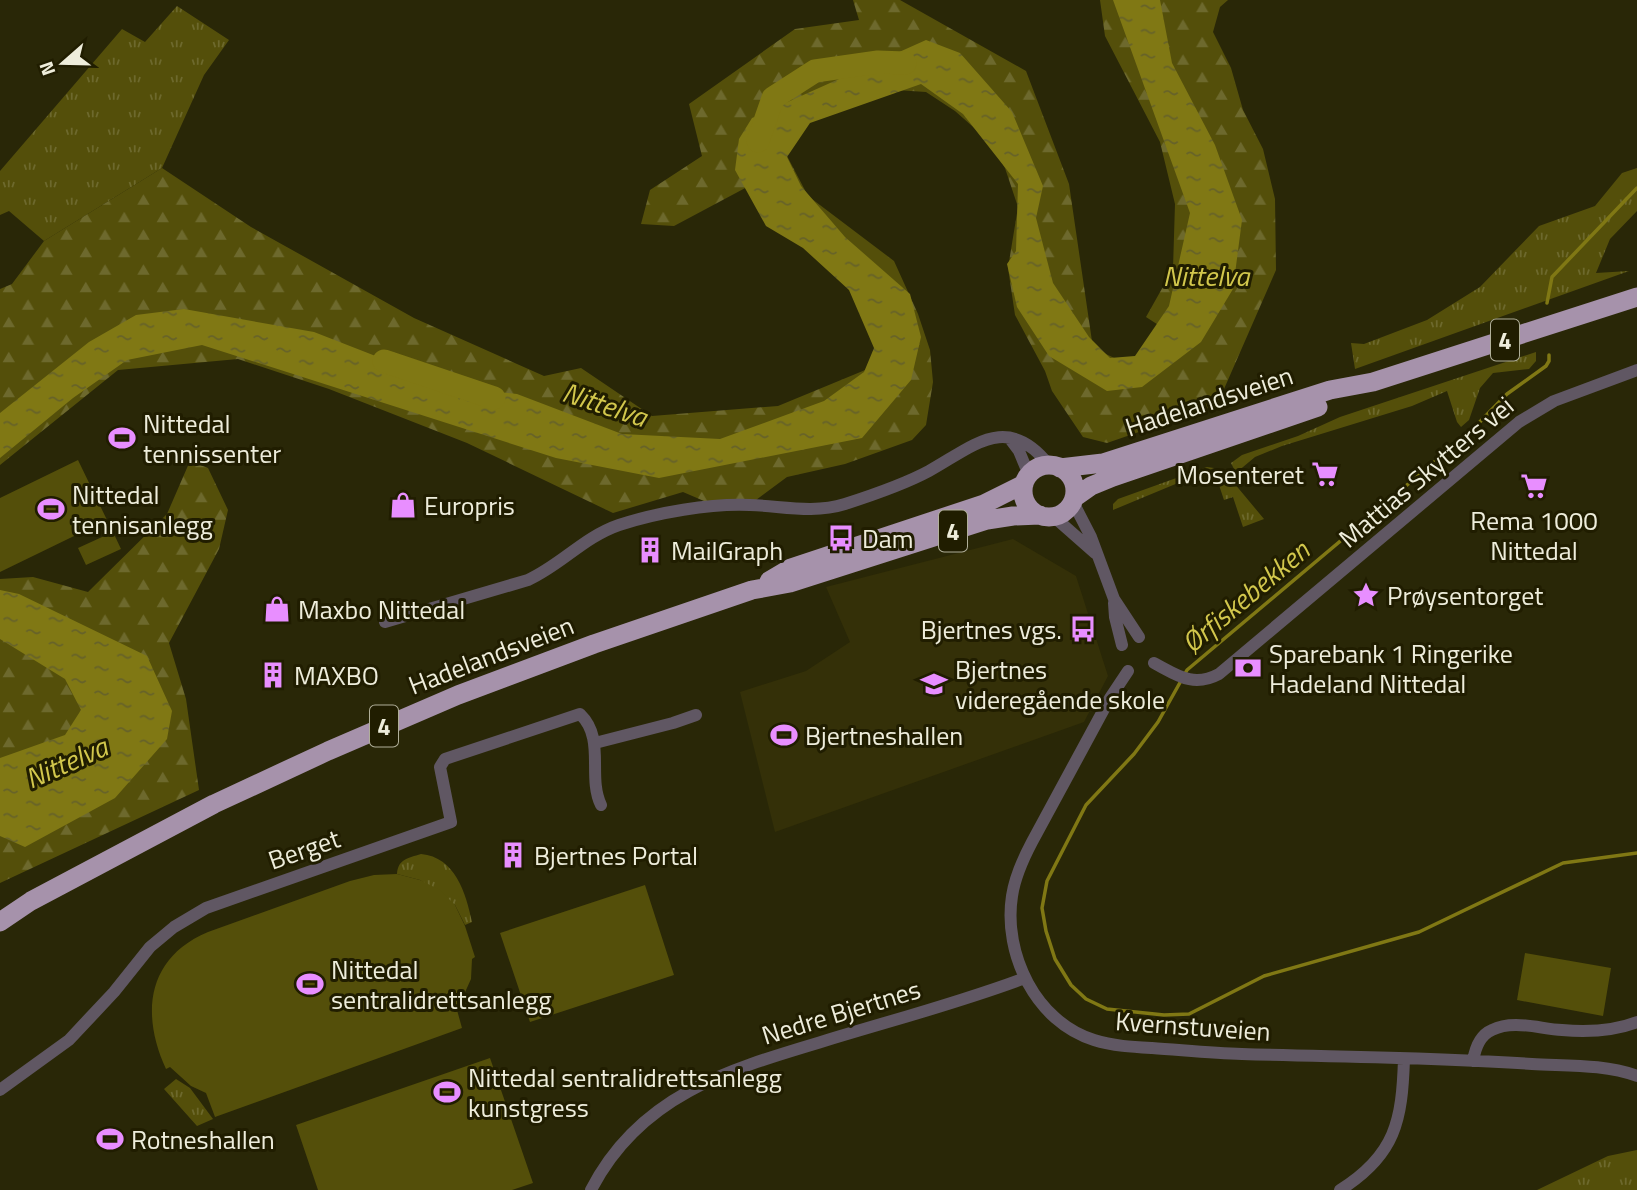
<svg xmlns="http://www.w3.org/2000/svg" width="1637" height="1190" viewBox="0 0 1637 1190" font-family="'Titillium Web',sans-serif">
  <defs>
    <pattern id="grass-tufts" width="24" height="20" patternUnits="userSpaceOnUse" patternTransform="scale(1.75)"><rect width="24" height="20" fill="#544f0a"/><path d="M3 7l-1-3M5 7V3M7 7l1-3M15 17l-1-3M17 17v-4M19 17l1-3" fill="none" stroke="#6d692d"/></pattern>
    <pattern id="forest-firs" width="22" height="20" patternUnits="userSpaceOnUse" patternTransform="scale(1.75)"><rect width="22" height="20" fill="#544f0a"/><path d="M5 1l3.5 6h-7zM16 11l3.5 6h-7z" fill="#6d692d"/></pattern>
    <pattern id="water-ripples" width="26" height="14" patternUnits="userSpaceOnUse" patternTransform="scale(1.75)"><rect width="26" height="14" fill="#807814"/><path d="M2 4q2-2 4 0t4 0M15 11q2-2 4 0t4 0" fill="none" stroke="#666229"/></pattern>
  </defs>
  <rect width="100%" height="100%" fill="#292707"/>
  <!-- built -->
  <path fill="#343008" d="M1013,539l63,37 32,100 -24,46 -309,110 -35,-140 66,-21 44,-29 -24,-55z"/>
  <!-- grass -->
  <path fill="url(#grass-tufts)" d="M177,6l52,34 -25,35 -42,93 -118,73 -35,-30 -9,4v-44l122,-142 23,13z
    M1637,168v43l-27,28 -14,34 33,-2 -274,98 -4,-26 13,1 63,-24 53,-33 59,-61 56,-20 27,-33z
    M1536,352v9l-7,8 -36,4 -13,15 -11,32 -8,7 -4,-5 -10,-31 -35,15 -130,40 -27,11 -18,15 -2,-1 -4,-8 11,-8 56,-19 42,-19z
    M1207,467l7,1 -101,42v-6l5,-5z
    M1218,482l16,1 30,36 -21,8 -10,-30 -9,3z
    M421,854c34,3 45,39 51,68l-7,3 -10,-20 -35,-25 -23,-6c1,-15 11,-16 24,-20z
    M176,1079l14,9 23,31 -16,7 -33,-37z
    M1637,1150v40h-100l71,-34z"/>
  <!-- forest -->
  <path fill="url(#forest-firs)" d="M853,0h47l126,71 43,113 24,164 49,23 38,-32 -34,-22 27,-48 2,-65 -15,-62 -55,-106 -5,-36h128l-8,7 -7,25 18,36 12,42 20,39 12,50 1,71 -59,135 -110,38 -24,-6 -31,-46 -7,-20 -30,-56 -7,-47 10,-61 -13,-39 -17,-28 -33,-29 -29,-19 -30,-2 -89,25 -20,41 21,40 86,65 24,53 12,36 3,32 -7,43 -14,15 -67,24 -58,13 -39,29 -44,-5 -21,-9 -70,21 -146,-70 -138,-54 -91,-30 -120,11 -118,95v-176l12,-5 32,-43 118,-73 89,59 163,91 130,58 37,-8 71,48 126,-10 109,-45 -7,-66 -131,-109 -75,40 -33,-2 9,-34 52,-34 -13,-52 106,-75 64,-9z
    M190,461l18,7 20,42 -9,39 -50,94 17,56 13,91 -199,93v-304l33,-2 55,15 79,-78z"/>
  <!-- pitch -->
  <path fill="#544f0a" d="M78,460l29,60 -107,52v-74z
    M113,532l8,17 -35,16 -8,-17z
    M397,874l23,6 20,10 15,15 10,21 10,31 -3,2 -1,20 -14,31 5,18 -247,89 -9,-24 -15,-7 -21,-19 -4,2c-25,-54 -20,-111 42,-137l142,-51 24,-6z
    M645,885l29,90 -144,47 -30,-89z
    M1525,953l86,15 -8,48 -86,-16z
    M490,1058l43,125 -21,7h-194l-22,-65z"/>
  <!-- water -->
  <path fill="url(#water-ripples)" d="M1113,0h47l12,63 43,82 27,75 -9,69 -32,53 -59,45 -35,4 -58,-35 -32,-49 -10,-43 9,-13 2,-67 -55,-70 -42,-30 -111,39 -23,34 14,29 44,51 65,57 11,43 -10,43 -49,58 -203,40 -103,-20 -354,-113 -75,15 -54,38 -73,60v-45l89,-71 47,-27 48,-6 130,23 141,55 62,7 105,40 98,5 104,-38 40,-29 10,-24 -25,-58 -46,-42 -37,-22 -31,-56 4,-31 13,-21 174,-78 34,13 52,59 31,74 -7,32 17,65 36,54 21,21 25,-2 34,-50 21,-93z
    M0,590l19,4 128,62 25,55 -5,28 -52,59 -90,49 -25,-11v-78l65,-23 16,-25 -16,-31 -65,-40z"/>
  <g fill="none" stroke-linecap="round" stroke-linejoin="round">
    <!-- stream -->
    <path stroke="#807814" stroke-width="3.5" d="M1547,303l5,-26 85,-89
      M1549,355v6l-3,5 -39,28 -37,38 -283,238 -29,52 -24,32 -48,51 -39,76 -5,27 4,23 9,28 16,26 15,14 21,10 57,6 25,-1 75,-38 155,-44 144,-69 74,-10"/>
    <!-- river -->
    <path stroke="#807814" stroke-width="23" d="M758,141l15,-43 42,-27 63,-9 27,1
      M384,361l110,37"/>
    <!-- minor -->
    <path stroke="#605763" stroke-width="12" d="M1010,439l9,12 10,24
      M1073,502l18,35 23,62 25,38
      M1053,516l42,37
      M1114,603l1,14 7,28
      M385,622l143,-42c33,-15 56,-43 91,-55 36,-12 92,-22 131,-20 32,1 63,9 95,-1 28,-9 58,-19 84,-33 45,-25 78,-59 120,-6
      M1154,663c23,12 39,25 65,11l300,-252 35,-21 83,-31
      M1128,671l-18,27 -78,144c-9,17 -17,34 -20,54 -9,58 24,126 82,144 19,6 39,7 58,8 30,2 60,5 90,6 96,3 194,3 290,10 34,2 73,0 105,12
      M595,743l78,-20 23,-8
      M1473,1061c2,-12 7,-26 19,-31 21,-11 48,-1 70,0 24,2 52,1 75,-8
      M0,1090l69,-50 45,-48 36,-45 24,-20 32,-19 245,-86 -11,-55 5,-8 135,-45c26,25 7,62 21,91
      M591,1190c48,-94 136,-120 230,-148 68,-21 138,-39 204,-64
      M1340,1190c56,-35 62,-70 64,-131"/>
    <!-- trunk -->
    <path stroke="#a692ab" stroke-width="19" d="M1023 491a26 26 0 1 1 52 0a26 26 0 1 1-52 0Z
      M1060,468l43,-5 227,-73 43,-8 264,-85
      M1074,498l17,-12 22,-9 205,-70
      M769,581l22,-13 193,-64 40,-20
      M0,922l31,-21 183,-97 114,-53 130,-56 136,-51 158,-54 38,-7 197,-63 26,-4 27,-1"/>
  </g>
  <!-- icons -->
  <defs>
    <g id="stadium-bare" transform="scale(2.1)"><path d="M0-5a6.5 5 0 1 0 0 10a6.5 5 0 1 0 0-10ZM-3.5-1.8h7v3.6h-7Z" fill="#e88eff" stroke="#201d00" stroke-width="2.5" paint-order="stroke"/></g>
    <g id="supermarket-bare" transform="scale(2.1)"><path d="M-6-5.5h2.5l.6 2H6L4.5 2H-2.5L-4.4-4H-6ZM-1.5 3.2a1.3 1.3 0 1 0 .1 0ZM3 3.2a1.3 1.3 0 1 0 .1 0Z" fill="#e88eff" stroke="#201d00" stroke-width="2.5" paint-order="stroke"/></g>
    <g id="shop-bare" transform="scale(2.1)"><path d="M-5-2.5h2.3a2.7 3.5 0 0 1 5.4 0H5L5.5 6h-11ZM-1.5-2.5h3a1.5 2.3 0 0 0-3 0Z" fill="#e88eff" stroke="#201d00" stroke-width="2.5" paint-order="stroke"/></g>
    <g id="bus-bare" transform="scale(2.1)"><path d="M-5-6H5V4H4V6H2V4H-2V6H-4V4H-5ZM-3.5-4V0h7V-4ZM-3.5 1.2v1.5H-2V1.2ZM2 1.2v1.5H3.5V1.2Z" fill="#e88eff" stroke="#201d00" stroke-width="2.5" paint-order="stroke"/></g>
    <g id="building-bare" transform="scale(2.1)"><path d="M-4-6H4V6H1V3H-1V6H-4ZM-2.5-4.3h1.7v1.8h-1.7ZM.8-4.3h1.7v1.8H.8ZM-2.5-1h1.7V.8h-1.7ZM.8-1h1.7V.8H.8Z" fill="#e88eff" stroke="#201d00" stroke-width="2.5" paint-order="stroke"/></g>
    <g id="sight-bare" transform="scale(2.1)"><path d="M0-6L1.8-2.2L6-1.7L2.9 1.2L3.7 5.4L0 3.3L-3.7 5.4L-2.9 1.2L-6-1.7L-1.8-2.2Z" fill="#e88eff" stroke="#201d00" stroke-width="2.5" paint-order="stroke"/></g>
    <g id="bank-bare" transform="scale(2.1)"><path d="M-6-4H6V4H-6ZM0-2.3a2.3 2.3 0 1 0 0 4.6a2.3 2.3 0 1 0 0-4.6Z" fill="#e88eff" stroke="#201d00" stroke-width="2.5" paint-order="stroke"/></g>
    <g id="school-bare" transform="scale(2.1)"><path d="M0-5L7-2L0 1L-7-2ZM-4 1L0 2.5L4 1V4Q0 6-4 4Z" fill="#e88eff" stroke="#201d00" stroke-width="2.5" paint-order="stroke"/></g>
  </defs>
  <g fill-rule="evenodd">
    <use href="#stadium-bare" x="122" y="438"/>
    <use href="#supermarket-bare" x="1325" y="474"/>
    <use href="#supermarket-bare" x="1534" y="486"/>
    <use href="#shop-bare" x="403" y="505"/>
    <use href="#stadium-bare" x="51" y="509"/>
    <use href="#bus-bare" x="841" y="538"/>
    <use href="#building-bare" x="650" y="550"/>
    <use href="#sight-bare" x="1366" y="595"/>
    <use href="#shop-bare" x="277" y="609"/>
    <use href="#bus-bare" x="1083" y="629"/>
    <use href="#bank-bare" x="1248" y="668"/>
    <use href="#building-bare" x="273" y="675"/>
    <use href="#school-bare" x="934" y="684"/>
    <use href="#stadium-bare" x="784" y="735"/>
    <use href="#building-bare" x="513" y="855"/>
    <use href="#stadium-bare" x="310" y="984"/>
    <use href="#stadium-bare" x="447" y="1092"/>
    <use href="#stadium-bare" x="110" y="1139"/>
  </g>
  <g text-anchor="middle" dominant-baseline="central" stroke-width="6" stroke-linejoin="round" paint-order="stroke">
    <!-- shield labels -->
    <g fill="#201d00" stroke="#b0af99" stroke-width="2">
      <rect x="1491" y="319.5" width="28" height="41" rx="5"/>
      <rect x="939" y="510.5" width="28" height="41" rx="5"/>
      <rect x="370" y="705.5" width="28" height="41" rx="5"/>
    </g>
    <g font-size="24" font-weight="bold" fill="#eeeddb">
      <text x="1505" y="340">4</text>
      <text x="953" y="531">4</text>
      <text x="384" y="726">4</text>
    </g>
    <!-- street labels -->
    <g font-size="26" fill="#eeeddb" stroke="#201d00">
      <text transform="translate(1209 401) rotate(-18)">Hadelandsveien</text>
      <text transform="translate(1426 472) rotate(-40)">Mattias Skytters vei</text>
      <text transform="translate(491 655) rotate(-21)">Hadelandsveien</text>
      <text transform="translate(304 849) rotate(-19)">Berget</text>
      <text transform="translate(841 1012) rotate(-17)">Nedre Bjertnes</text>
      <text transform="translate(1193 1026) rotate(4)">Kvernstuveien</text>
    </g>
    <!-- poi labels -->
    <g font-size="26" fill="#eeeddb" stroke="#201d00" text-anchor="start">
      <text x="143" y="423">Nittedal<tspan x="143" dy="30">tennissenter</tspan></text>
      <text x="1304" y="474" text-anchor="end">Mosenteret</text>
      <text x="72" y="494">Nittedal<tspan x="72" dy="30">tennisanlegg</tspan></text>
      <text x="424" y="505">Europris</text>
      <text x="1534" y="520" text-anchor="middle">Rema 1000<tspan x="1534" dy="30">Nittedal</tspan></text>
      <text x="862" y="538">Dam</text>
      <text x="671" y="550">MailGraph</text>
      <text x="1387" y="595">Prøysentorget</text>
      <text x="298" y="609">Maxbo Nittedal</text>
      <text x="1062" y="629" text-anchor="end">Bjertnes vgs.</text>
      <text x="1269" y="653">Sparebank 1 Ringerike<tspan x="1269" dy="30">Hadeland Nittedal</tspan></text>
      <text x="955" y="669">Bjertnes<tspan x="955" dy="30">videregående skole</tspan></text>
      <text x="294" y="675">MAXBO</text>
      <text x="805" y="735">Bjertneshallen</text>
      <text x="534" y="855">Bjertnes Portal</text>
      <text x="331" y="969">Nittedal<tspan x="331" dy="30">sentralidrettsanlegg</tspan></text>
      <text x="468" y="1077">Nittedal sentralidrettsanlegg<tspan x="468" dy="30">kunstgress</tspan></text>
      <text x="131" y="1139">Rotneshallen</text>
    </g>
    <!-- water labels -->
    <g font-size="28" font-style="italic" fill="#d2c74c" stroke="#201d00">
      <text x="1206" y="275">Nittelva</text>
      <text transform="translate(605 404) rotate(18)">Nittelva</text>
      <text transform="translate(1245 596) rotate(-40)">Ørfiskebekken</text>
      <text transform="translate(66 762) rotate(-24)">Nittelva</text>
    </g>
  </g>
  <!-- north arrow -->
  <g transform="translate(63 63) rotate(250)" stroke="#201d00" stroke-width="5" paint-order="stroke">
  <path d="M0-5L12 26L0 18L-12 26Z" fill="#eeeddb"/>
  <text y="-10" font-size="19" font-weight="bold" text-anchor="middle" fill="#eeeddb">N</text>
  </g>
</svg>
